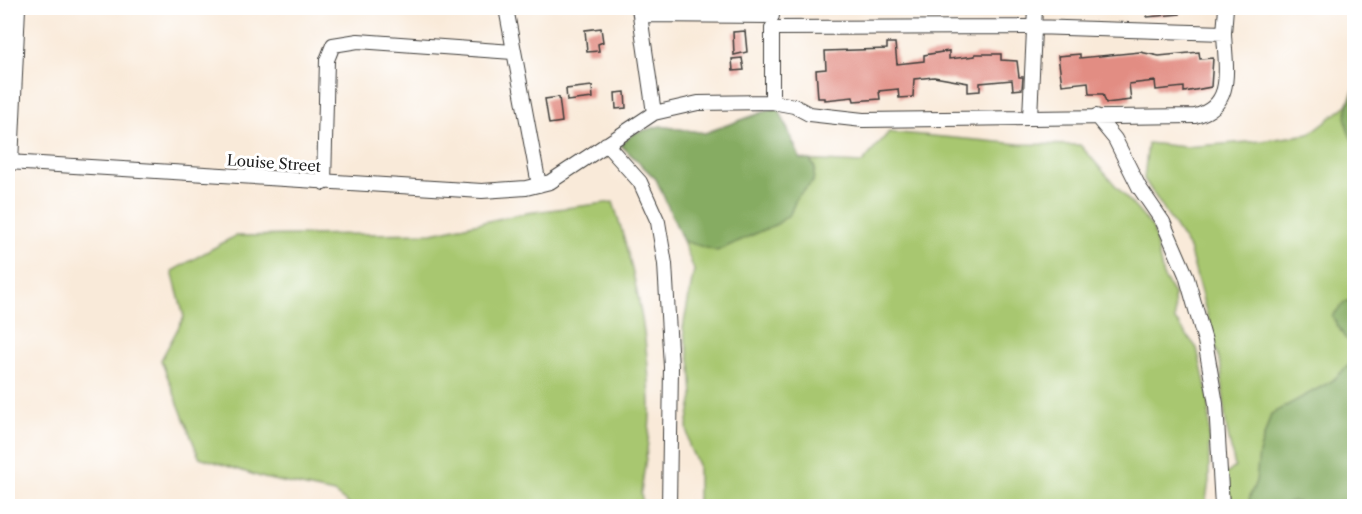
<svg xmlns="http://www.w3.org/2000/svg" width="1362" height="514" viewBox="0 0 1362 514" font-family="'Libre Caslon Text',serif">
  <rect width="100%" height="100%" fill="#fff"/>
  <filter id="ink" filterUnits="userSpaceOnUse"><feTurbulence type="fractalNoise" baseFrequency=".0167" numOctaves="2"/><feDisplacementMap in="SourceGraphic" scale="12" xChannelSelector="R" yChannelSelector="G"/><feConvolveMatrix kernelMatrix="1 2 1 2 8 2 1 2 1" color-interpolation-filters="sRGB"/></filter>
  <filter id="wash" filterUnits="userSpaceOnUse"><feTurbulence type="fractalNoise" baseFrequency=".008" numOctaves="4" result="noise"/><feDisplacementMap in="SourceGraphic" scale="24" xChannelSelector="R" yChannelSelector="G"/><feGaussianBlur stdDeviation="1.35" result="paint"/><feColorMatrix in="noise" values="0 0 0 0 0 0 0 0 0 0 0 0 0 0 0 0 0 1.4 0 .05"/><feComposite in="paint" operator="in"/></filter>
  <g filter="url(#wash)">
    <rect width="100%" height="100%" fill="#f9ead9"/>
    <!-- green -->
    <path fill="#a8c76f" stroke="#627246" stroke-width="1.5" d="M1354,90v416h-121l-9,-30 11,-9 -9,-41 -5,-59 -32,-119 -45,-69 4,-36 37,4 77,-6 47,-7 38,-29z
      M778,107l23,53 61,3 27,-31 131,12 60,1 73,83 10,48 11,18 1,26 22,28 12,52v81l-4,25h-507v-41l-9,-19 -2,-21 6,-28 -2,-31 -8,-38 11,-58 -22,-59 -16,-32 -35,-34 39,-19 45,7z
      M613,202c21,64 35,131 37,199 1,30 -5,62 -9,92l2,13h-292l-17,-13 -70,-15 -65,-21 -38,-97 23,-43 -12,-46 63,-35 197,-3 94,-20z"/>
    <!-- forest -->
    <path fill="#86ac62" stroke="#51643f" stroke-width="1.5" d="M1354,90v52c-12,-16 -9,-34 0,-52z
      M778,107l22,52 10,1 5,8 -2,14 -16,15 -7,17 -13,10 -60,27 -34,-10 -27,-62 -35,-34 13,-12 26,-7 45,7z
      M1354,299v45l-9,-6 -13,-22 13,-14z
      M1354,360v146h-47l-14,-5 -15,5h-23l-6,-7 7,-18 3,-28 12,-39 61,-33z"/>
    <g id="blocks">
      <!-- building -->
      <path fill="#e28d83" d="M1146,8h33l1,6 -33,3z
        M601,28l2,14 -5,2 1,7 -12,1 -2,-22z
        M745,31l2,21 -13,3 -1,-23z
        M887,43h8l2,21 27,-3v-6l25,-4v8l26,-3v-2h26v6l16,1 2,16h4l-1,12 -9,1 -1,-10 -32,3v8l-12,1v-9l-34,-6 -20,2 -1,18 -14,1 -1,-9 -19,2 1,8 -26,2 -1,-4 -28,3v-2h-7l-2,-28 10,-1 -1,-18 62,-2z
        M1140,52l19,4 40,-4 1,7 13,-1 -2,29 -27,5v-5l-28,3 -1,-9 -26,3 2,16 -25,3 -3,-9h-14l-1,-12 -26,3 -4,-29 22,-2v4z
        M742,58l2,12 -11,1 -1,-12z
        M592,86l1,12 -26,3 -1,-12z
        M625,92l1,16 -10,1 -1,-16z
        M559,97l3,25 -13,2 -4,-25z"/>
    </g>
  </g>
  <g filter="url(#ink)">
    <use href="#blocks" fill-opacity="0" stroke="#3d3b38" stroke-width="1.5"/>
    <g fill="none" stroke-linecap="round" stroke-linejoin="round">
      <!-- street casing -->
      <g stroke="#3d3b38" stroke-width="16">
        <path id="street" d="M506,8l33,177
          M639,8l15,105
          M640,15l132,1
          M772,102l22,4 15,8 54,6 332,-4c41,-10 30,-51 29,-83
          M1096,116l19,23 24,48 24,35 23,53 19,66 11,63 6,102
          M1030,117l5,-109
          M606,144l34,38 18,40 7,42 6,103 -2,139
          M8,162l474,29 44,-3 24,-6 104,-69 44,-10 74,-1v-74l261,-1 191,6 2,-25
          M11,163l7,-155
          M324,183l3,-123 6,-15 25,-4 155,11"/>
      </g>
      <!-- street -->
      <use href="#street" stroke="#fff" stroke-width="14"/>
    </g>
  </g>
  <g text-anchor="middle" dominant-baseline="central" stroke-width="6" stroke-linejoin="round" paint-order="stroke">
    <!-- street labels -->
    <g font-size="15" fill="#1c1c1c" stroke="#fff">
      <text transform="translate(274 163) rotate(4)">Louise Street</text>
    </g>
  </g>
  <!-- margin -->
  <rect width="1362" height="514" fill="none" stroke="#fff" stroke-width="30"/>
</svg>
